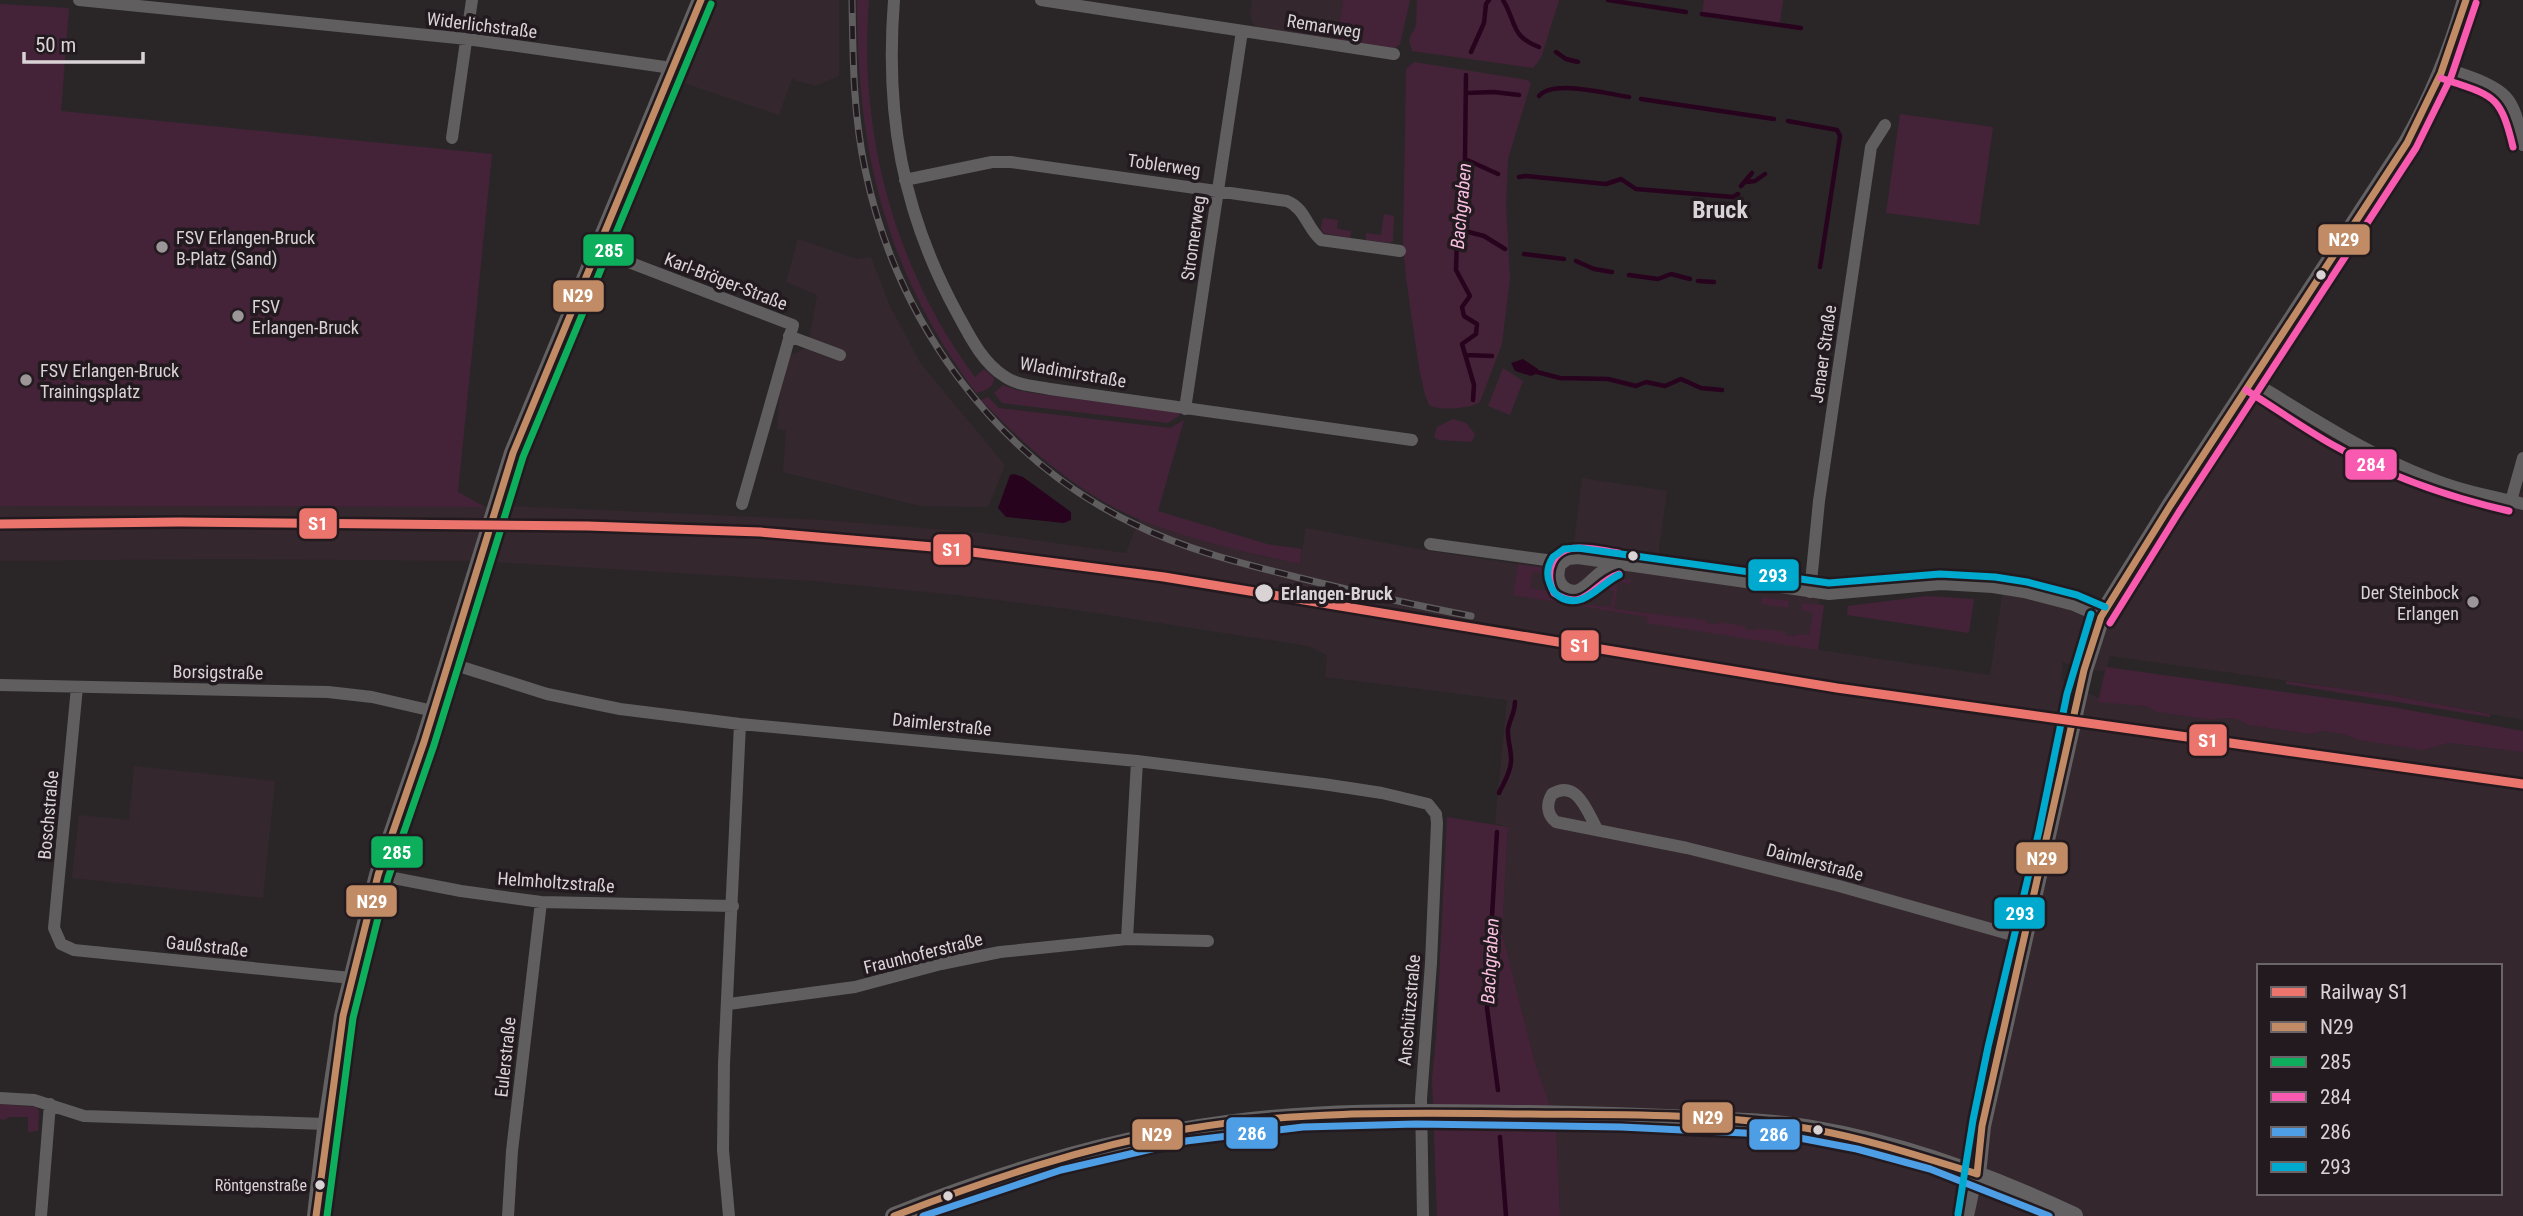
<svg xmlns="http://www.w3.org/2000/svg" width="2523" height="1216" viewBox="0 0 2523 1216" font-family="'Roboto Condensed',sans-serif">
  <rect width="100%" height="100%" fill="#2a2628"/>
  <!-- built -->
  <path fill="#34272e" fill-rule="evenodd" d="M715,0h124v76l-24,10 -23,-7 -13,36 -98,-33z
    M1252,0h91l-6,39 -73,-9 -10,-5 -4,-9z
    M798,239l59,20 14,-2 19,49 31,58 84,101 -17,42 -68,-1 -137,-34 3,-41 -9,-2 2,-29 10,-44 19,-9 9,-52 -31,-13z
    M2252,381l176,97 82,23 13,-9v228l-133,-25 -280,-39 -5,15 -21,-1 -21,-8 -2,17 43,22 41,5 12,6 55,8 12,-2 13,1 11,6 63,9 13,-3 23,4 10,5 67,9 24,-6 75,9v464h-963l-4,-93 -22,-64 -32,-127 6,-105 -13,-4 12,-123 -182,-23 2,-22 -19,-9 -232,-36 -119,-15 -145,-14 -318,-19 -8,-5 -18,4 -245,-2 -223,2v-55l485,1 14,3 11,-4 314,14 159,13 143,20 13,-34 117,36 44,9 6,-36 123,23 116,17 10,-19 5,-4 14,-3 8,-64 85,13 -10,74 164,27 -9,57 178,26 13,-86 99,29zM2259,966h241v227h-241z
    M134,766l141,15 -12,117 -191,-20 7,-63 50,5z"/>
  <!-- green -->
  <path fill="#442338" d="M857,0h12c-11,133 26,270 106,377l9,-8 10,9c0,10 -10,13 -18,15 -91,-123 -119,-242 -119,-393z
    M1343,0h67l-10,44 -5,4 -58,-9z
    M1417,0h142l-18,58 -8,10 -121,-17 -3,-12 7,-13z
    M1704,0h79l-3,23 -78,-10z
    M0,4l69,4 -8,103 431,43 -34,338 27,15 -485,-1z
    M1414,62l113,18 4,3 -23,76 -2,46 4,73 -8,66 -22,58c-10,7 -41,9 -51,3l-4,-10 -6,-27 -13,-90 -3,-37 3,-166v-6z
    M1900,114l93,13 -14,98 -93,-12z
    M1384,214l10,2 -1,25 -4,2 -23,-3v-7l15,2z
    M1323,218l15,2 -1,9 14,2 -1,7 -27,-5 -2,-6z
    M1503,368l20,13 -13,34 -22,-9z
    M1003,385l13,5 23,4 141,19 -1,3 -11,7 -166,-20 -8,-10z
    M988,397l11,11 171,20 14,-8 -26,91 109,33 35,5 -2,15c-49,-10 -99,-22 -146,-39 -67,-23 -125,-75 -173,-125z
    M1453,419l13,4 9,11 -3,8 -33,-2 -5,-3 3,-10z
    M1518,564l28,4 -1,6 -12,-2 -3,16 20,3 8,8 10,4 43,4 3,-16 -12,-2 12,-8 17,-2 -1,5 -12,-2 -4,27 92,11v3l12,1v-2l27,4v3l12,1 1,-2 27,4v3l11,1 1,-2 12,1 4,-23 -12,-2 1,-7 22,2 -6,45 -171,-27v-6l-134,-22z
    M1927,596l47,3 -5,34 -122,-18 1,-9z
    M1762,597l27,4 -1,7 -27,-4z
    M2106,667l286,40 131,24v21l-75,-9 -24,7 -67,-10 -10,-5 -23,-4 -13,3 -63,-9 -11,-6 -13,-1 -12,2 -55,-8 -12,-6 -47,-4z
    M2286,681l104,14 100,19v3l-204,-33z
    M1447,817l61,10 -6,105 32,127 22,64 4,93h-123l-5,-137 4,-41z
    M0,1104l36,3 3,4 -1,20 -10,1v-15h-20l-3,3 -5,-1z"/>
  <!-- water -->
  <path fill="#28031d" d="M1523,359l15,10v4l-7,3 -16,-5 -4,-8z
    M1014,474l9,3 48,35v8l-7,3 -58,-6 -8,-9 12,-33z"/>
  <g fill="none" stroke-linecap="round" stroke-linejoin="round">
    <!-- stream -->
    <path stroke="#28031d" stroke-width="4.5" d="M1503,0c14,23 7,36 36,47
      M1608,0l78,12
      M1702,14l99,14
      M1471,52l13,-29 2,-19 3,-4
      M1556,52l10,7 12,3
      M1466,75l-1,84 -7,47 -2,64 14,26 -8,11 2,9 13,8 -1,10 -14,10 12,41 -1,15
      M1466,93l28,-1 25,3
      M1539,96c14,-17 69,-2 90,1
      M1641,99l133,20
      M1788,121l49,9 3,6 -20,131
      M1465,159l33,15
      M1519,177l7,-1 80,8 15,-5 15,10 97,8 5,-3
      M1746,182l9,-1 10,-7
      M1741,186l11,-13
      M1457,229l27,7 21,13
      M1524,254l40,5
      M1576,261l18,8 18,3
      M1629,275l29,4 13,-5 19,5
      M1698,281l16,1
      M1465,355l27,1
      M1533,371l27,7 48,1 28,7 10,-4 19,4 16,-7 20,9 21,2
      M1499,793c5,-11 11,-19 12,-31 1,-11 -4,-22 -3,-33 2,-10 7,-17 7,-27
      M1497,832l-5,84 1,39 -6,53 11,82
      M1500,1137l6,79"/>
    <!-- street -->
    <path stroke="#605e5f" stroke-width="12" d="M79,0l388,39 205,29
      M894,0c-9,114 8,212 63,313 12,22 25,49 47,63 12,9 31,10 46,13l362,51
      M1041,0l353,54
      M2445,68c18,7 47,14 61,29 11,12 13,32 17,48
      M452,138l20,-138
      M905,180l87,-18h19l276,39c18,7 20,27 34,39l79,11
      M597,250l196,75 -51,179
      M789,336l51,19
      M2252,381c65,40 130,83 203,106 22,7 46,11 68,17
      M1185,409l57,-378
      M2511,501l12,-43
      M1430,544l116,16 14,5
      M1617,564c-7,3 -14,6 -20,11 -9,8 -21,24 -34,11 -6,-6 -5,-13 -3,-21l8,-6 10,-1 251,36 112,-10 52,3 31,5 50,13 27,12
      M1810,592l9,-91 52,-354 14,-22
      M449,663l98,31 73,15 120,15 397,37 186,23 59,9 46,11 8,10 1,9 -6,140 -10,136 2,117
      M0,685l328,7 44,5 61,14
      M77,687l-23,241 7,16 13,6 277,28
      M1597,829c-10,-18 -20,-50 -45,-35 -6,10 -5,21 4,28l131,26 152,38 184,52
      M378,875l83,16 80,11 192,4
      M1127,939l10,-178
      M729,1004l126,-17 86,-23 59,-12 127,-13 81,2
      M0,1098l34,2 50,16 242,8
      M41,1216l9,-112
      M508,1216l4,-65 29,-249
      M729,1216l-6,-66 1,-87 16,-339
      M1968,1216l9,-42"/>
    <!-- secondary -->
    <path stroke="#636162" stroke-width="18" d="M1977,1174l5,-48 102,-456 17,-53 69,-111 237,-363c26,-46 45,-92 59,-143
      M316,1216l10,-87 17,-113 35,-141 46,-133 89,-289 188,-453
      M894,1216c108,-43 218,-77 333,-92 100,-14 202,-11 303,-10 61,1 121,3 182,6 24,2 49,2 73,5 100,13 198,48 289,91"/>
    <!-- rail casing -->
    <g stroke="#5f5d5e" stroke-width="7">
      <path id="rail" d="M852,0c1,57 1,113 13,169 31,151 129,288 269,355 52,26 110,40 166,54 57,14 113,27 171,38"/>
    </g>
    <!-- rail -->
    <use href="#rail" stroke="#221a1f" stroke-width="4.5" stroke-dasharray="13" stroke-linecap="butt"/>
    <!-- bus-1 casing -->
    <g stroke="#221a1f" stroke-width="12">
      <path id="bus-1" d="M1977,1174l5,-48 102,-456 17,-53 69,-111 237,-363 34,-70 25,-73
        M316,1216l27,-200 35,-141 46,-133 89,-289 188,-453
        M894,1216c95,-37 191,-69 292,-87 113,-19 229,-16 343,-15 94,1 190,-1 282,15 57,10 111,28 166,45"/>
    </g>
    <!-- bus-2 casing -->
    <g stroke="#221a1f" stroke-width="12">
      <path id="bus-2" d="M327,1216l26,-198 35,-140 46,-133 89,-288 188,-453"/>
    </g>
    <!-- bus-3 casing -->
    <g stroke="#221a1f" stroke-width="12">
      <path id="bus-3" d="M2441,78c51,18 59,14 72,69
        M2246,390c29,18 57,38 87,55 55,31 115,52 176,66
        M1618,553c-13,-2 -27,-6 -40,-5 -26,0 -34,24 -24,45 32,21 39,-11 65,-19
        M2110,623l69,-111 237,-364 35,-71 25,-74"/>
    </g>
    <!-- bus-4 casing -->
    <g stroke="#221a1f" stroke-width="12">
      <path id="bus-4" d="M923,1216l138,-46 125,-29 117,-14 113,-3 205,3 163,8 73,14 73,20 119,47"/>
    </g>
    <!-- bus-5 casing -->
    <g stroke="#221a1f" stroke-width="12">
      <path id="bus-5" d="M1619,575c-18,8 -36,36 -59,22 -5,-3 -8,-7 -10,-13 -4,-9 -2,-19 3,-27l11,-8 14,-1 251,35 111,-9 55,3 32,5 50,13 28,12
        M1958,1214l15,-94 15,-73 51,-216 28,-137 24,-80"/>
    </g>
    <!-- bus-1 -->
    <use href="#bus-1" stroke="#c18c65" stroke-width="7"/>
    <!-- bus-2 -->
    <use href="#bus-2" stroke="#0daf5c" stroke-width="7"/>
    <!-- bus-3 -->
    <use href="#bus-3" stroke="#f75aaf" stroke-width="7"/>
    <!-- bus-4 -->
    <use href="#bus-4" stroke="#4d9ee5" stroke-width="7"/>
    <!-- bus-5 -->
    <use href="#bus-5" stroke="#00a9ce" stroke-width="7"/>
    <!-- rail-1 casing -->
    <g stroke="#221a1f" stroke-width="14">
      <path id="rail-1" d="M0,524l179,-2 409,4 172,6 173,15 231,30 673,111 686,96"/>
    </g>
    <!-- rail-1 -->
    <use href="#rail-1" stroke="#eb746d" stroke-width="9"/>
  </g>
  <!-- markers -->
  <g fill="#9c9699" stroke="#221a1f" stroke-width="2.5">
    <circle cx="162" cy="247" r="7"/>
    <circle cx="238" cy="316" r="7"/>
    <circle cx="26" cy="380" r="7"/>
    <circle cx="2473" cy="602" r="7"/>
  </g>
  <g fill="#d9d3d6" stroke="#221a1f" stroke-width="2.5">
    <circle cx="2321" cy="275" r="6"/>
    <circle cx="1633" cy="556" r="6"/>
    <circle cx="1264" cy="593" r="10"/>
    <circle cx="1818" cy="1130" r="6"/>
    <circle cx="320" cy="1185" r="6"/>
    <circle cx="948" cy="1196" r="6"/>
  </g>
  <g text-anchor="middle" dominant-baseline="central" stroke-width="7" stroke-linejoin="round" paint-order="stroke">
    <!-- bus labels -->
    <g font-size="16" fill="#d9d3d6" stroke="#221a1f" text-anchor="end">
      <text x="307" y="1185">Röntgenstraße</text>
    </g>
    <!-- street labels -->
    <g font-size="18" fill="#d9d3d6" stroke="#221a1f">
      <text transform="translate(482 25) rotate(7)">Widerlichstraße</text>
      <text transform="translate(1324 26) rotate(9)">Remarweg</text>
      <text transform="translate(1164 165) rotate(8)">Toblerweg</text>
      <text transform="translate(1193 238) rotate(-82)">Stromerweg</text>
      <text transform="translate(726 281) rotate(21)">Karl-Bröger-Straße</text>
      <text transform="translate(1823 354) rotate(-82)">Jenaer Straße</text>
      <text transform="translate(1073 372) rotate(10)">Wladimirstraße</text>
      <text transform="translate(218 672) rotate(1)">Borsigstraße</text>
      <text transform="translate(942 724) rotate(6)">Daimlerstraße</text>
      <text transform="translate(48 815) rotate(-85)">Boschstraße</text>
      <text transform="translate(1815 862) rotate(15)">Daimlerstraße</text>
      <text transform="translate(556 882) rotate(4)">Helmholtzstraße</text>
      <text transform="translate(207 946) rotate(6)">Gaußstraße</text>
      <text transform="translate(923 953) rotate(-14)">Fraunhoferstraße</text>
      <text transform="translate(1409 1010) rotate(-85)">Anschützstraße</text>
      <text transform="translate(505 1057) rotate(-84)">Eulerstraße</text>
    </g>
    <!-- poi labels -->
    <g font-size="18" fill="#d9d3d6" stroke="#221a1f" text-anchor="start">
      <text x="176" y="237">FSV Erlangen-Bruck<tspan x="176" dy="21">B-Platz (Sand)</tspan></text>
      <text x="252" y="306">FSV<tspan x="252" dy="21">Erlangen-Bruck</tspan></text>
      <text x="40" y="370">FSV Erlangen-Bruck<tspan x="40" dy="21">Trainingsplatz</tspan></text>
      <text x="2459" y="592" text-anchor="end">Der Steinbock<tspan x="2459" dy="21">Erlangen</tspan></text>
    </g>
    <!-- stop labels -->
    <g font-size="18" font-weight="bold" fill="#d9d3d6" stroke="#221a1f" text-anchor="start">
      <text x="1281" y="593">Erlangen-Bruck</text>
    </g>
    <!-- water labels -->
    <g font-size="19" font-style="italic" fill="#f8bee0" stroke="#221a1f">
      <text transform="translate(1461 206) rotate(-85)">Bachgraben</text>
      <text transform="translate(1490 961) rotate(-87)">Bachgraben</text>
    </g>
    <!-- district labels -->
    <g font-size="24" font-weight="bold" fill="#d9d3d6" stroke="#221a1f">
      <text x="1720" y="210">Bruck</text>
    </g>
  </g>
  <g stroke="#221a1f" stroke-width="2.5">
    <rect x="2317" y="223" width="54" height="33" rx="7" fill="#c18c65"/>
    <rect x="582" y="233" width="53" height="34" rx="7" fill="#0daf5c"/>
    <rect x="552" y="279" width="53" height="34" rx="7" fill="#c18c65"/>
    <rect x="2344" y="448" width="54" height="33" rx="7" fill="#f75aaf"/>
    <rect x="298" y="507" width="40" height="33" rx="7" fill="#eb746d"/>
    <rect x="932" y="533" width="40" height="33" rx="7" fill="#eb746d"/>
    <rect x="1747" y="558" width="53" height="34" rx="7" fill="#00a9ce"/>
    <rect x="1560" y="629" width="40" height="33" rx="7" fill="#eb746d"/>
    <rect x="2188" y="723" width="40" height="34" rx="7" fill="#eb746d"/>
    <rect x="370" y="835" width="54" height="34" rx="7" fill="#0daf5c"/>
    <rect x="2015" y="841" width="54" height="34" rx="7" fill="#c18c65"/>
    <rect x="345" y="884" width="53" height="34" rx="7" fill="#c18c65"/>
    <rect x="1993" y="896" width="53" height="34" rx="7" fill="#00a9ce"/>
    <rect x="1681" y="1101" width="53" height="33" rx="7" fill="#c18c65"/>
    <rect x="1225" y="1116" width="54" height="34" rx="7" fill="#4d9ee5"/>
    <rect x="1748" y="1118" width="53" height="33" rx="7" fill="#4d9ee5"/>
    <rect x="1131" y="1118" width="53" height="33" rx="7" fill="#c18c65"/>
  </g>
  <g font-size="19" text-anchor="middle" font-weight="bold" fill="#fff">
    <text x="2344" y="246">N29</text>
    <text x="609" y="257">285</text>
    <text x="578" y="302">N29</text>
    <text x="2371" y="471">284</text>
    <text x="318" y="530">S1</text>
    <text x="952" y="556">S1</text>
    <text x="1773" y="582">293</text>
    <text x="1580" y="652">S1</text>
    <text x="2208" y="747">S1</text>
    <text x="397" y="859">285</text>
    <text x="2042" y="865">N29</text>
    <text x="372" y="908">N29</text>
    <text x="2020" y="920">293</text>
    <text x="1708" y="1124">N29</text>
    <text x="1252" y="1140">286</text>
    <text x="1774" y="1141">286</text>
    <text x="1157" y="1141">N29</text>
  </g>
  <!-- legend -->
  <rect x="2257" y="964" width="245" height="231" fill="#221a1f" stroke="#6b6468" stroke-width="2"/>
  <rect x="2271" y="987" width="35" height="10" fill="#eb746d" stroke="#6b6468" stroke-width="2"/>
  <text x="2320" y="999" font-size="21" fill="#d9d3d6">Railway S1</text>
  <rect x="2271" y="1022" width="35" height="10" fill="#c18c65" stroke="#6b6468" stroke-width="2"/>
  <text x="2320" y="1034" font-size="21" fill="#d9d3d6">N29</text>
  <rect x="2271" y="1057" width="35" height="10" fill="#0daf5c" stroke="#6b6468" stroke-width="2"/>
  <text x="2320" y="1069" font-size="21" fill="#d9d3d6">285</text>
  <rect x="2271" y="1092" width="35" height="10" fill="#f75aaf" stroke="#6b6468" stroke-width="2"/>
  <text x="2320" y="1104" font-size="21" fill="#d9d3d6">284</text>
  <rect x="2271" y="1127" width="35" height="10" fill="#4d9ee5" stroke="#6b6468" stroke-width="2"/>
  <text x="2320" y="1139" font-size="21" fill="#d9d3d6">286</text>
  <rect x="2271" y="1162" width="35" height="10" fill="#00a9ce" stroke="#6b6468" stroke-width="2"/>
  <text x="2320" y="1174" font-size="21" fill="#d9d3d6">293</text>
  <!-- scale -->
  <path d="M24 52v10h119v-10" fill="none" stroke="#d9d3d6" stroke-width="3.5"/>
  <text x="35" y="52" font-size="21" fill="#d9d3d6" stroke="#221a1f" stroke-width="5" paint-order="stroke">50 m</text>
</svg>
